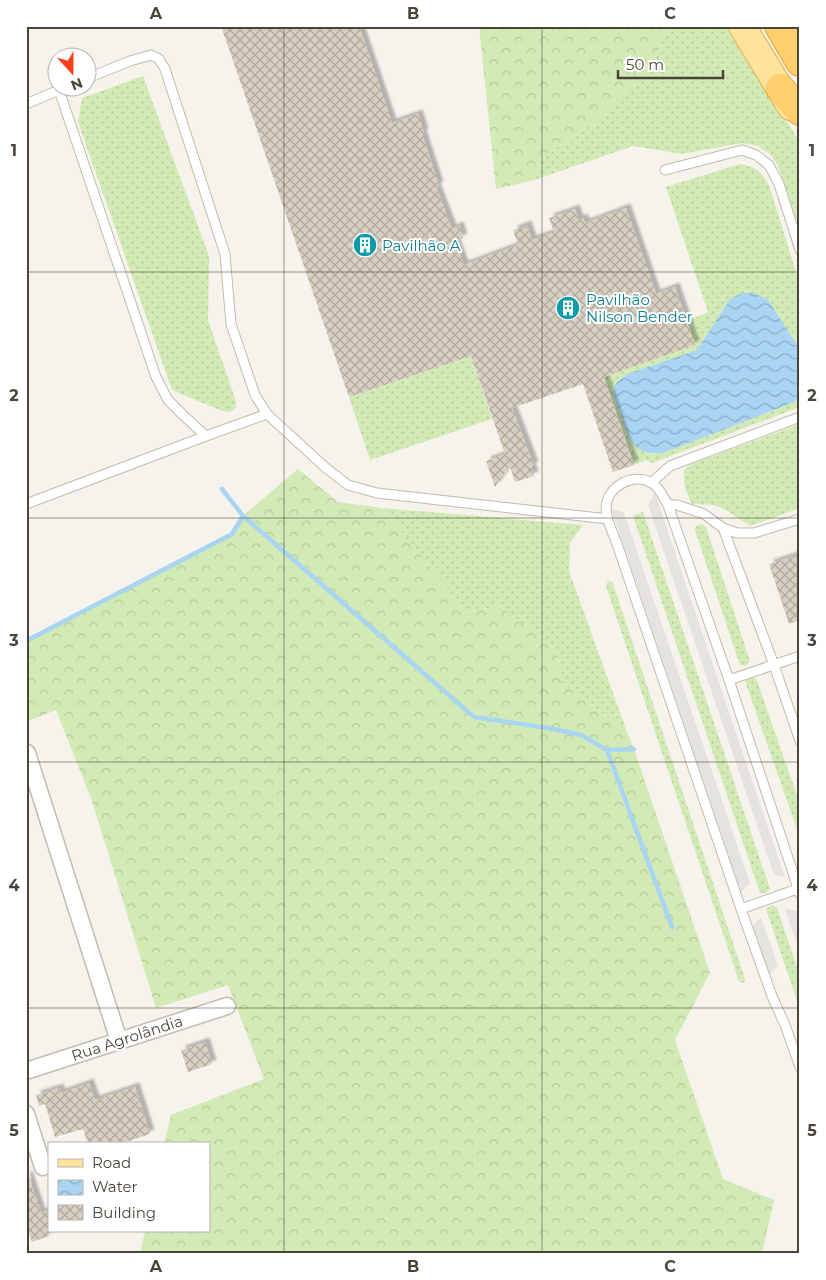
<svg xmlns="http://www.w3.org/2000/svg" width="826" height="1280" viewBox="0 0 826 1280" font-family="Montserrat,sans-serif">
  <defs>
    <pattern id="grass-dots" width="8" height="8" patternUnits="userSpaceOnUse" patternTransform="scale(1.25)"><rect width="8" height="8" fill="#d2eab5"/><path d="M2 2h.1M6 6h.1" fill="none" stroke="#b6ca9c" stroke-width="1.8" stroke-linecap="round"/></pattern>
    <pattern id="forest-crowns" width="20" height="18" patternUnits="userSpaceOnUse" patternTransform="scale(1.25)"><rect width="20" height="18" fill="#d2eab5"/><path d="M2 6a3 3 0 1 1 6 0M12 15a3 3 0 1 1 6 0" fill="none" stroke="#b6ca9c"/></pattern>
    <pattern id="water-waves" width="16" height="10" patternUnits="userSpaceOnUse" patternTransform="scale(1.25)"><rect width="16" height="10" fill="#a9d4f2"/><path d="M0 5q4-4 8 0t8 0" fill="none" stroke="#8caec5"/></pattern>
    <pattern id="building-cross-hatch" width="8" height="8" patternUnits="userSpaceOnUse" patternTransform="scale(1.25)"><rect width="8" height="8" fill="#d8cfc1"/><path d="M0 0l8 8M0 8l8-8" fill="none" stroke="#b1aa9e"/></pattern>
    <filter id="shadow"><feDropShadow dx="4.5" dy="-4.5" stdDeviation="1" flood-color="#0004"/></filter>
  </defs>
  <rect width="100%" height="100%" fill="#f6f3ec"/>
  <!-- grass -->
  <path fill="url(#grass-dots)" d="M669,26h57l74,116v87l-22,-63 -7,-11 -13,-9 -16,-3 -60,11 -49,-8 -99,34 9,-24 50,-33 60,-60z
    M143,76l66,180 -1,64 28,81v7l-6,4 -8,-1 -50,-21 -94,-268 4,-24z
    M740,164c18,3 22,8 30,24l30,97v64l-32,-49 -38,-1 -33,51 -69,24 -9,5 -5,9 1,8 13,38 5,9 19,11 11,-1 124,-48 13,-6v8l-148,56 -6,-3 -12,5 -30,-88 90,-32 -7,-24 21,-9 -42,-125z
    M471,356l21,63 -122,41 -21,-63z
    M800,424v84l-50,18 -24,-16 -12,-5 -22,-1c-6,-12 -9,-21 -8,-34l8,-6z
    M382,508l201,17 -13,18 -1,28 58,161 -65,-49 -5,-32 -57,-45 -33,6z
    M643,512l127,377 -4,4h-6l-127,-377z
    M702,524l4,3 44,134 -4,5 -6,-1 -45,-135 1,-4z
    M608,581h3l2,3 132,395v2l-2,2 -4,-2 -133,-395z
    M750,678h6l44,126v34l-55,-157z
    M773,905l4,3 23,68v34l-33,-98v-4l3,-2z"/>
  <!-- forest -->
  <path fill="url(#forest-crowns)" d="M479,26h190l-16,37 -60,60 -50,33 -9,24 -38,9z
    M298,469l40,33 44,6 85,104 33,-6 57,45 5,32 65,49 7,17 76,224 -35,67 48,139 51,21 -12,54h-622l5,-23h64v-87h-45l7,-29 93,-36 -36,-94 -72,23 -64,-207 -36,-91 -30,12v-81l206,-107 11,-18z"/>
  <!-- parking -->
  <path fill="#e5e3e0" d="M655,493l128,379 2,5 -11,-2 -126,-370z
    M611,508l13,5 126,370 -9,9z
    M785,909l12,2 3,7v34z
    M761,917l17,49 -9,10 -16,-50z"/>
  <!-- water -->
  <path fill="url(#water-waves)" d="M742,293h12l14,7 32,49v50l-13,6 -124,48c-32,3 -35,-17 -43,-42 -2,-6 -7,-15 -6,-23 2,-7 8,-10 13,-14l70,-24 33,-51z"/>
  <g fill="none" stroke-linecap="round" stroke-linejoin="round">
    <!-- stream -->
    <path stroke="#a9d4f2" stroke-width="4.5" d="M222,489l21,27 231,201 74,11 33,7 26,15 27,-1
      M26,641l206,-107 11,-18
      M607,750l65,177"/>
  </g>
  <!-- building -->
  <path fill="url(#building-cross-hatch)" filter="url(#shadow)" d="M221,26h138l33,97 26,-9 6,19 -2,1 17,52 -3,1 16,42 7,-3 4,12 -8,3 9,24 54,-20 -5,-15 14,-5 5,15 22,-8 -5,-14 26,-9 4,11 4,-2 2,5 41,-15 30,86 19,-7 20,58 -91,32 30,88 -21,7 -30,-88 -71,24 22,58h-3l3,10 -19,6 -5,-16 -15,21 -9,-26 19,-7 -34,-98 -122,41z
    M800,554v66l-11,4 -20,-60z
    M205,1042l7,22 -24,8 -7,-22z
    M89,1083l6,17 40,-13 15,47 -30,10h-32l-5,-15 -28,8 -10,-33 -6,2 -3,-11 23,-7 2,5z
    M28,1175l13,38 8,-3v26l-17,6 -6,-16v-50z"/>
  <g fill="none" stroke-linecap="round" stroke-linejoin="round">
    <!-- service casing -->
    <g stroke="#c2bbae" stroke-width="11">
      <path id="service" d="M88,78l42,-17 21,-6 8,4 6,10 60,185 6,70 24,71 12,19 59,54 22,17 29,8 231,26
        M66,88l-7,2 97,287 12,23 16,16 22,20 61,-22
        M26,104l33,-14
        M665,170l77,-20 14,5 13,10 10,19 21,66
        M651,483l19,-17 130,-49
        M26,504l180,-68
        M668,505h9l27,9 19,14 51,137 26,76
        M723,528l14,5h17l46,-14
        M729,680l71,-24
        M800,894l-71,-214 -61,-175c-5,-8 -8,-17 -16,-22 -19,-11 -45,3 -46,25 0,12 6,23 10,33l125,368 31,87 13,29 15,42
        M741,909l59,-21"/>
    </g>
    <!-- minor casing -->
    <g stroke="#c2bbae" stroke-width="19">
      <path id="minor" d="M27,753l92,288
        M26,1071l201,-65
        M26,1114l17,53"/>
    </g>
    <!-- primary casing -->
    <g stroke="#e6c16a" stroke-width="29">
      <path id="primary" d="M742,26l49,81"/>
    </g>
    <!-- motorway casing -->
    <g stroke="#e0a43c" stroke-width="30">
      <path id="motorway" d="M779,26l21,36
        M780,88l20,23"/>
    </g>
    <!-- service -->
    <use href="#service" stroke="#fff" stroke-width="9"/>
    <!-- minor -->
    <use href="#minor" stroke="#fff" stroke-width="16"/>
    <!-- primary -->
    <use href="#primary" stroke="#ffe39c" stroke-width="26"/>
    <!-- motorway -->
    <use href="#motorway" stroke="#ffcf6e" stroke-width="28"/>
  </g>
  <!-- grid -->
  <path fill="none" stroke="#4b4439" stroke-width="1" stroke-opacity="0.55" d="M284,26v1228M542,26v1228M26,272h774M26,518h774M26,762h774M26,1008h774"/>
  <!-- icons -->
  <defs>
    <g id="building-disc" transform="scale(1.25)"><circle r="9.5" fill="#0f9aa8" stroke="#fff"/><path d="M-4-6H4V6H1V3H-1V6H-4ZM-2.5-4.3h1.7v1.8h-1.7ZM.8-4.3h1.7v1.8H.8ZM-2.5-1h1.7V.8h-1.7ZM.8-1h1.7V.8H.8Z" fill="#fff"/></g>
  </defs>
  <g fill-rule="evenodd">
    <use href="#building-disc" x="365" y="245"/>
    <use href="#building-disc" x="568" y="308"/>
  </g>
  <g text-anchor="middle" dominant-baseline="central" stroke-width="4" stroke-linejoin="round" paint-order="stroke">
    <!-- culture labels -->
    <g font-size="15" fill="#0d838f" stroke="#fff" text-anchor="start">
      <text x="382" y="245">Pavilhão A</text>
      <text x="586" y="299">Pavilhão<tspan x="586" dy="17">Nilson Bender</tspan></text>
    </g>
    <!-- street labels -->
    <g font-size="15" fill="#4b4439" stroke="#fff">
      <text transform="translate(127 1038) rotate(-18)">Rua Agrolândia</text>
    </g>
  </g>
  <!-- border -->
  <rect width="826" height="1280" fill="none" stroke="#ffffff" stroke-width="55"/>
  <!-- legend -->
  <rect x="48" y="1142" width="162" height="90" fill="#ffffff" stroke="#b7b4b0"/>
  <rect x="58" y="1159" width="25" height="8" fill="#ffe39c" stroke="#b7b4b0"/>
  <text x="92" y="1168" font-size="15" fill="#4b4439">Road</text>
  <rect x="58" y="1180" width="25" height="15" fill="url(#water-waves)" stroke="#b7b4b0"/>
  <text x="92" y="1192" font-size="15" fill="#4b4439">Water</text>
  <rect x="58" y="1205" width="25" height="15" fill="url(#building-cross-hatch)" stroke="#b7b4b0"/>
  <text x="92" y="1218" font-size="15" fill="#4b4439">Building</text>
  <!-- north arrow -->
  <g transform="translate(72 72) rotate(159)"><circle r="24" fill="#ffffff" stroke="#b7b4b0"/>
  <path d="M0-4L9 19L0 12L-9 19Z" fill="#fc3f1d"/>
  <text y="-8" font-size="14" font-weight="bold" text-anchor="middle" fill="#4b4439">N</text>
  </g>
  <!-- scale -->
  <path d="M618 70v8h105v-8" fill="none" stroke="#4b4439" stroke-width="2.5"/>
  <text x="626" y="70" font-size="15" fill="#4b4439" stroke="#ffffff" stroke-width="4" paint-order="stroke">50 m</text>
  <rect x="28" y="28" width="770" height="1224" fill="none" stroke="#4b4439" stroke-width="2"/>
  <g font-size="16" text-anchor="middle" font-weight="bold" fill="#4b4439">
    <text x="156" y="19">A</text>
    <text x="413" y="19">B</text>
    <text x="670" y="19">C</text>
    <text x="14" y="156">1</text>
    <text x="812" y="156">1</text>
    <text x="14" y="401">2</text>
    <text x="812" y="401">2</text>
    <text x="14" y="646">3</text>
    <text x="812" y="646">3</text>
    <text x="14" y="891">4</text>
    <text x="812" y="891">4</text>
    <text x="14" y="1136">5</text>
    <text x="812" y="1136">5</text>
    <text x="156" y="1272">A</text>
    <text x="413" y="1272">B</text>
    <text x="670" y="1272">C</text>
  </g>
</svg>
